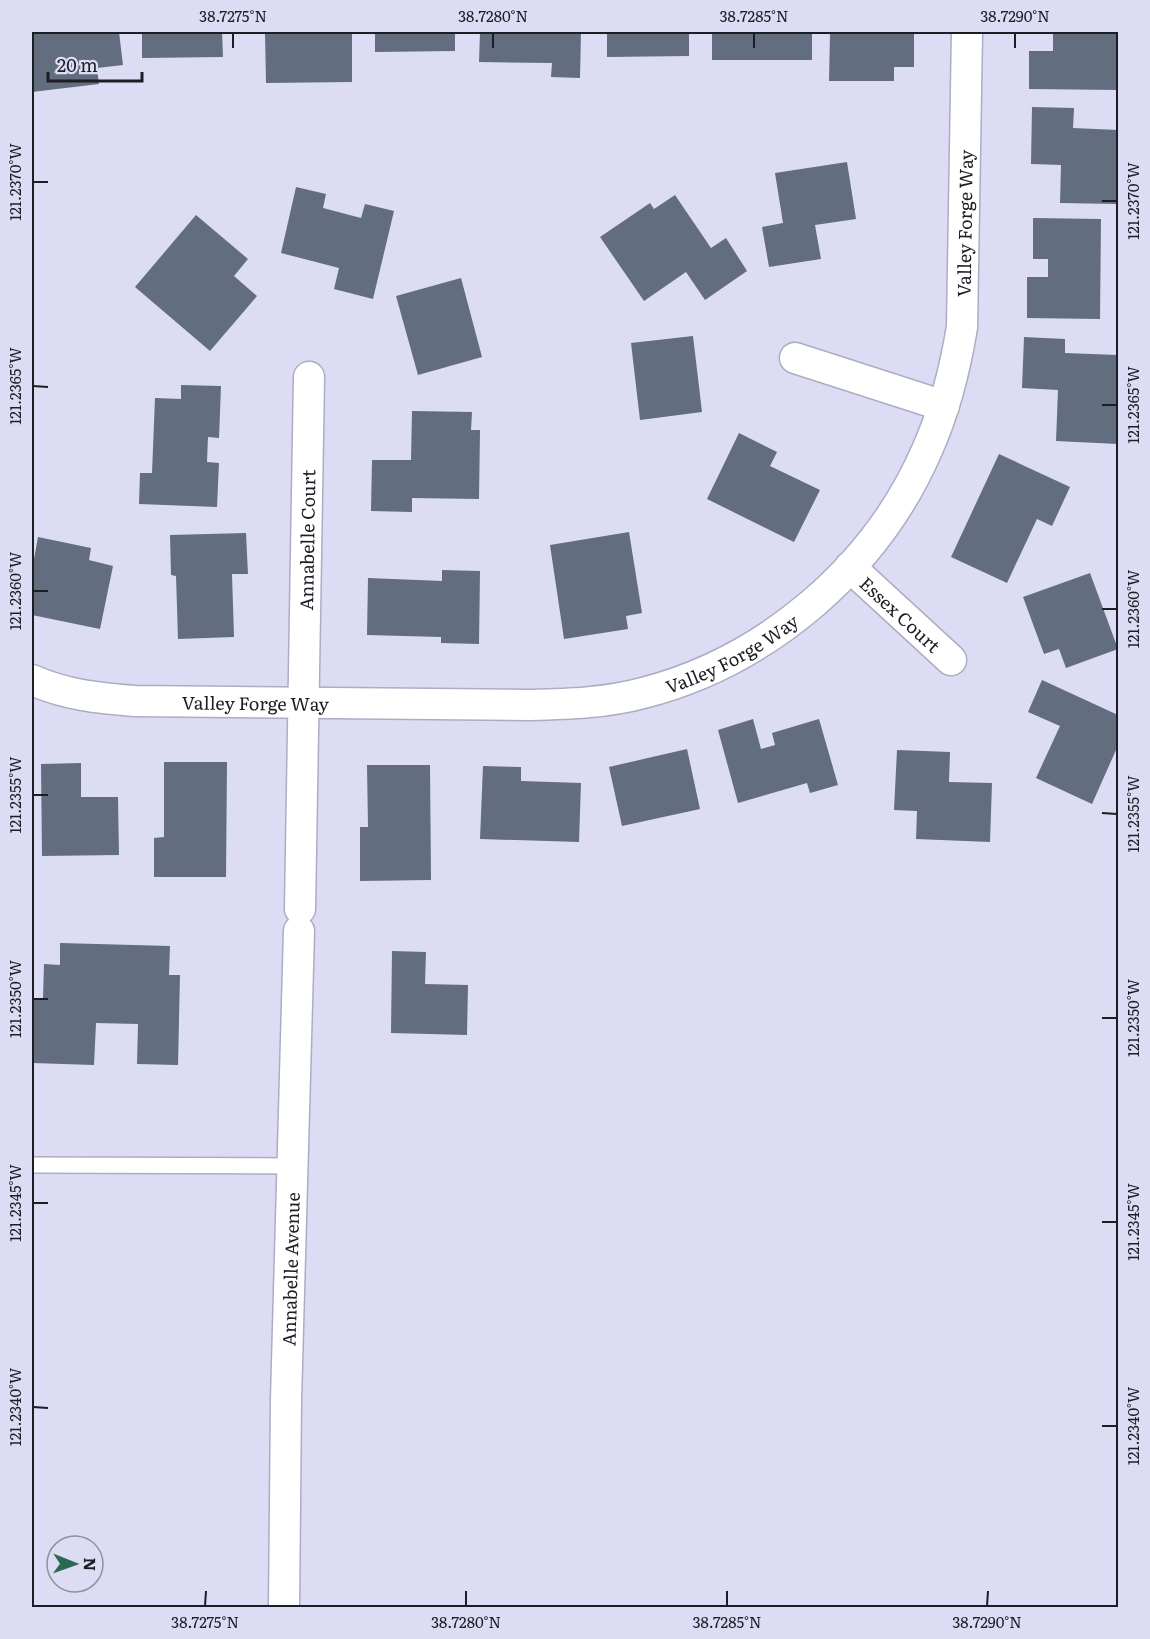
<svg xmlns="http://www.w3.org/2000/svg" width="1150" height="1639" viewBox="0 0 1150 1639" font-family="Literata,serif">
  <rect width="100%" height="100%" fill="#dcddf4"/>
  <!-- building -->
  <path fill="#626d7f" d="M32,32h87l4,33 -26,3 2,16 -67,8z
    M142,32h80l1,25 -81,1z
    M265,32h87v50l-86,1z
    M375,32h80v19l-80,1z
    M480,32h101l-1,46 -29,-1 1,-14 -73,-1z
    M607,32h82v24l-82,1z
    M712,32h100v28h-100z
    M830,32h84v35h-20v14h-65z
    M1053,32h65v58l-89,-1v-38h24z
    M1032,107l42,1 -1,20 45,2v74l-58,-1 1,-38 -30,-1z
    M847,162l9,57 -41,6 6,34 -52,8 -7,-40 21,-4 -8,-50z
    M296,187l30,7 -3,14 38,10 4,-14 29,7 -21,88 -39,-10 5,-21 -58,-15z
    M675,195l36,53 15,-10 21,33 -42,29 -19,-28 -42,29 -44,-64 50,-34 4,6z
    M196,215l52,44 -14,17 23,20 -47,55 -75,-64z
    M1033,218l68,1 -1,100 -73,-1v-41h21v-18h-15z
    M461,278l21,79 -64,18 -22,-79z
    M693,336l9,76 -62,8 -9,-77z
    M1024,337l41,2v14l53,2v89l-62,-3 2,-51 -36,-2z
    M181,385l40,1 -2,52 -11,-1 -1,25 12,1 -2,44 -78,-3 1,-31h12l3,-75 26,1z
    M412,411l60,1 -1,18h9l-1,69 -67,-1v14l-41,-1 1,-51h39z
    M739,433l38,19 -7,14 50,24 -26,52 -87,-43z
    M999,454l71,33 -18,39 -15,-7 -30,64 -56,-26z
    M629,532l13,81 -16,3 2,13 -64,10 -14,-94z
    M246,533l2,41h-16l2,63 -56,2 -2,-63 -5,-1 -1,-40z
    M38,537l53,11 -2,12 24,6 -13,63 -68,-14v-45z
    M442,570l38,1 -1,73 -38,-1v-6l-74,-2 1,-57 74,3z
    M1090,573l28,76 -52,19 -7,-19 -15,5 -21,-57z
    M1042,680l76,35v36l-2,-1 -24,54 -56,-26 24,-52 -32,-14z
    M753,719l8,30 14,-4 -3,-12 47,-14 19,66 -28,8 -3,-10 -69,20 -20,-73z
    M687,749l13,60 -78,17 -13,-59z
    M897,750l53,2 -1,30 43,1 -2,59 -74,-3 1,-28 -23,-1z
    M164,762h63l-1,115h-72v-39l10,-1z
    M81,763v34h37l1,58 -77,1 -1,-92z
    M367,765h63l1,115 -71,1v-54h8z
    M483,766l38,1v14l60,2 -2,59 -99,-3z
    M60,943l110,3 -1,29h11l-2,90 -41,-1 1,-40 -42,-1 -2,42 -62,-2v-65h11l1,-34 16,1z
    M392,951l34,1 -1,32 43,1 -1,50 -76,-2z"/>
  <g fill="none" stroke-linecap="round" stroke-linejoin="round">
    <!-- service casing -->
    <g stroke="#acadc3" stroke-width="18">
      <path id="service" d="M32,1165l261,1"/>
    </g>
    <!-- minor casing -->
    <g stroke="#acadc3" stroke-width="33">
      <g id="minor">
        <path d="M795,358l149,48"/>
        <path id="s1" d="M850,567l101,93"/>
        <path id="s2" d="M32,680c34,15 65,18 103,21l395,4c38,-1 76,-2 113,-12 124,-32 233,-125 284,-243 18,-40 28,-80 35,-123l5,-295"/>
        <path id="s3" d="M300,909l9,-532"/>
        <path id="s4" d="M284,1608l2,-208 13,-469"/>
      </g>
    </g>
    <!-- service -->
    <use href="#service" stroke="#fff" stroke-width="15"/>
    <!-- minor -->
    <use href="#minor" stroke="#fff" stroke-width="30"/>
  </g>
  <!-- ticks -->
  <path fill="none" stroke="#1d1d25" stroke-width="2" d="M233,48v-15M493,48v-15M754,48v-15M1015,48v-15M33,182h15M1102,201h15M33,386l15,1M1102,405h15M33,591h15M1102,609h15M33,795h15M1102,813l15,1M33,999h15M1102,1018h15M33,1203h15M1102,1222h15M33,1407l15,1M1102,1426h15M205,1606l1,-15M466,1606v-15M727,1606v-15M987,1606l1,-15"/>
  <g text-anchor="middle" dominant-baseline="central" stroke-width="6" stroke-linejoin="round" paint-order="stroke">
    <!-- street labels -->
    <g font-size="18" fill="#1d1d25" stroke="#dcddf4">
      <text stroke="none"><textPath href="#s2" startOffset="1233">Valley Forge Way</textPath></text>
      <text stroke="none"><textPath href="#s3" startOffset="369">Annabelle Court</textPath></text>
      <text stroke="none"><textPath href="#s1" startOffset="69">Essex Court</textPath></text>
      <text stroke="none"><textPath href="#s2" startOffset="712">Valley Forge Way</textPath></text>
      <text stroke="none"><textPath href="#s2" startOffset="226">Valley Forge Way</textPath></text>
      <text stroke="none"><textPath href="#s4" startOffset="339">Annabelle Avenue</textPath></text>
    </g>
  </g>
  <!-- border -->
  <rect width="1150" height="1639" fill="none" stroke="#dcddf4" stroke-width="66"/>
  <!-- north arrow -->
  <g transform="translate(75 1564) rotate(91)"><circle r="28" fill="#dcddf4" stroke="#9090a1" stroke-width="1.5"/>
  <path d="M0-4.5L10 22L0 15L-10 22Z" fill="#2d6852"/>
  <text y="-9" font-size="16" font-weight="bold" text-anchor="middle" fill="#1d1d25">N</text>
  </g>
  <!-- scale -->
  <path d="M48 72v9h94v-9" fill="none" stroke="#1d1d25" stroke-width="3"/>
  <text x="57" y="72" font-size="18" fill="#1d1d25" stroke="#dcddf4" stroke-width="4.5" paint-order="stroke">20 m</text>
  <rect x="33" y="33" width="1084" height="1573" fill="none" stroke="#1d1d25" stroke-width="2"/>
  <g font-size="15" text-anchor="middle" fill="#1d1d25">
    <text x="233" y="22">38.7275°N</text>
    <text x="493" y="22">38.7280°N</text>
    <text x="754" y="22">38.7285°N</text>
    <text x="1015" y="22">38.7290°N</text>
    <text transform="translate(16 182) rotate(-90)" y="5">121.2370°W</text>
    <text transform="translate(1134 201) rotate(-90)" y="5">121.2370°W</text>
    <text transform="translate(16 386) rotate(-90)" y="5">121.2365°W</text>
    <text transform="translate(1134 405) rotate(-90)" y="5">121.2365°W</text>
    <text transform="translate(16 591) rotate(-90)" y="5">121.2360°W</text>
    <text transform="translate(1134 609) rotate(-90)" y="5">121.2360°W</text>
    <text transform="translate(16 795) rotate(-90)" y="5">121.2355°W</text>
    <text transform="translate(1134 814) rotate(-90)" y="5">121.2355°W</text>
    <text transform="translate(16 999) rotate(-90)" y="5">121.2350°W</text>
    <text transform="translate(1134 1018) rotate(-90)" y="5">121.2350°W</text>
    <text transform="translate(16 1203) rotate(-90)" y="5">121.2345°W</text>
    <text transform="translate(1134 1222) rotate(-90)" y="5">121.2345°W</text>
    <text transform="translate(16 1407) rotate(-90)" y="5">121.2340°W</text>
    <text transform="translate(1134 1426) rotate(-90)" y="5">121.2340°W</text>
    <text x="205" y="1628">38.7275°N</text>
    <text x="466" y="1628">38.7280°N</text>
    <text x="727" y="1628">38.7285°N</text>
    <text x="987" y="1628">38.7290°N</text>
  </g>
</svg>
